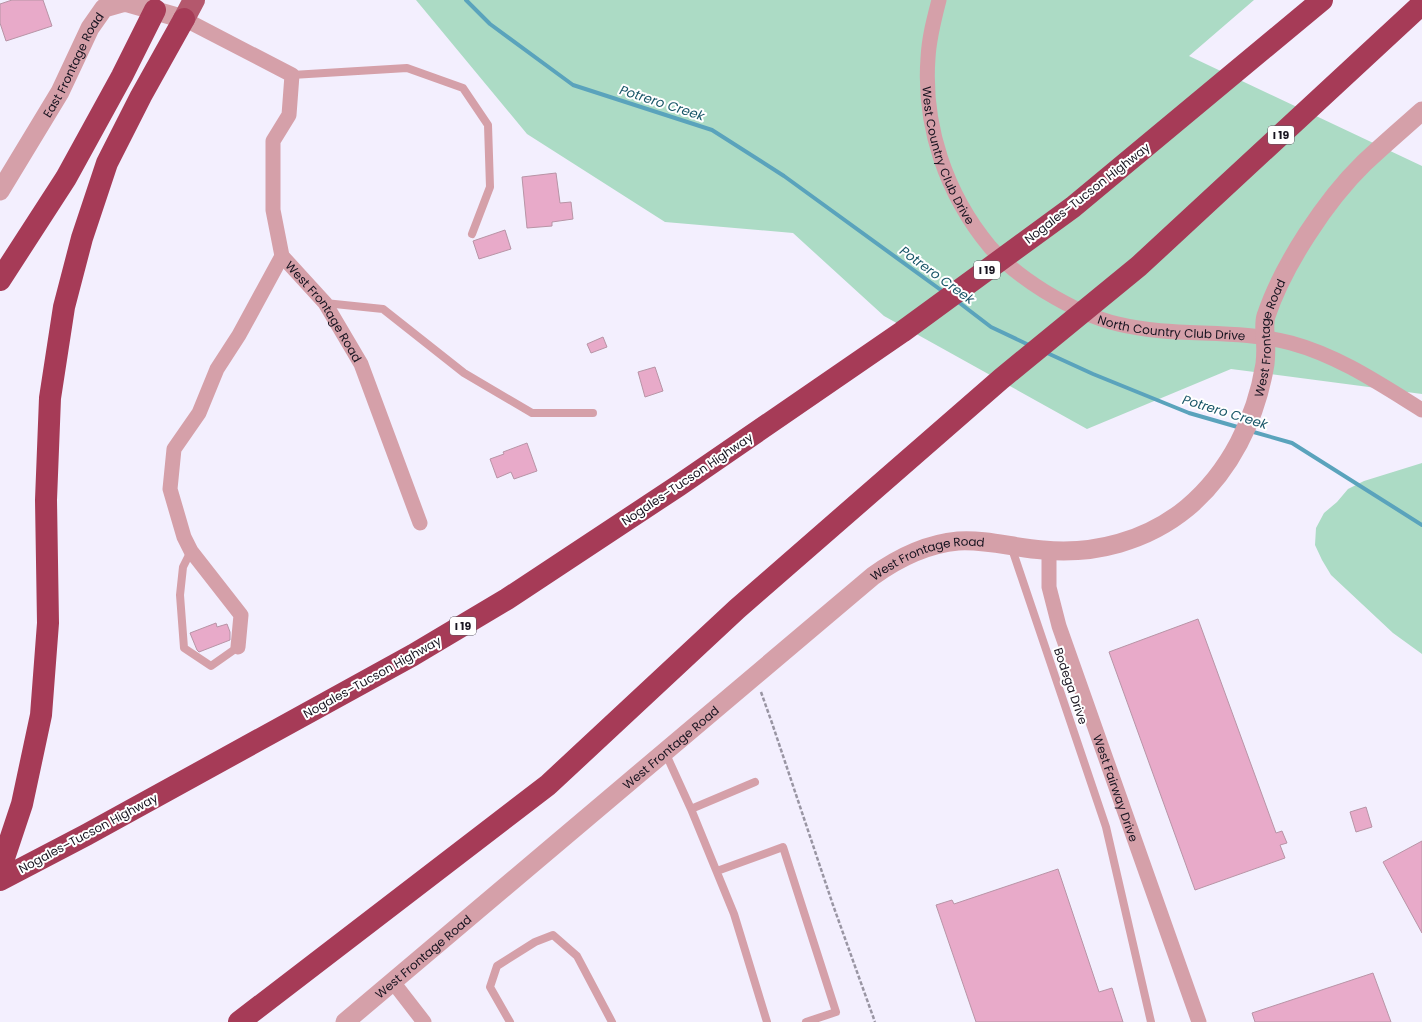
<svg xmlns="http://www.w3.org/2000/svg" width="1422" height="1022" viewBox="0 0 1422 1022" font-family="Poppins,sans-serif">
  <rect width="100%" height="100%" fill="#f3effe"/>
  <!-- green -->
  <path fill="#acdbc5" d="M416,0h838l-65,56 233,110v228l-191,-25 -144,60 -203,-113 -91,-83 -128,-11 -138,-88z
    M1422,463v191l-29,-21 -62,-58 -9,-15 -7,-15 1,-17 8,-15 13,-11 11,-13 16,-8z"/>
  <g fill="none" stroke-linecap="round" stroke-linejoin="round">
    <!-- stream -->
    <path stroke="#5aa3bc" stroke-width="4" d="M466,0l24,24 83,61 139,45 72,46 161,117
      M957,301l34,26 40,19
      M1045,352l48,22 96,39 52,15
      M1250,431l42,12 130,82"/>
  </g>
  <!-- building -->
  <path fill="#e8aac9" stroke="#b894a6" d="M12,0h31l9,26 -46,15 -6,-18v-19z
    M556,173l4,30 11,-1 2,17 -21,3v4l-25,2 -5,-51z
    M505,230l6,19 -32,10 -6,-18z
    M603,337l4,10 -16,6 -4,-9z
    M655,367l8,24 -18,6 -7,-25z
    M527,443l10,28 -23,8 -3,-7 -14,6 -7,-19 14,-5 -1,-2z
    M1198,619l78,214 6,-2 5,12 -7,2 5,13 -90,32 -86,-238z
    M216,623l1,4 10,-3 3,8v8l-31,12 -2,-2 -7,-17z
    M1366,807l6,20 -16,5 -6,-20z
    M1422,841v92l-39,-71z
    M1058,869l41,123 13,-4 11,34h-147l-40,-117 16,-5 2,4z
    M1373,973l18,49h-136l-3,-9z"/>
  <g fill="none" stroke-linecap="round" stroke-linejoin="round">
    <!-- path -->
    <path stroke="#9995a3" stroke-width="2.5" stroke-dasharray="4 2" stroke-linecap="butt" d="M761,692l11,31 61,182 42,117"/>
    <!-- service -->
    <path stroke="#d5a0a9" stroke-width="8" d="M292,75l115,-7 56,20 25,37 2,62 -18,47
      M325,303l58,6 81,64 68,40h61
      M1011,546l95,281 45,195
      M191,551l-8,16 -3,28 4,53 27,18 27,-19
      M665,752l26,57 43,105 33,108
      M691,809l64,-27
      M717,871l66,-24 53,165 -30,10
      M510,1022l-20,-35 7,-21 38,-24 18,-7 24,21 35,66"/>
    <!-- minor -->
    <g stroke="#d5a0a9" stroke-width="15">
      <path id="s1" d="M939,0c-5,19 -10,38 -11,58 -5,68 18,136 62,189 15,17 35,32 54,44 23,14 47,27 74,33 57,14 117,4 173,19 48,13 89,41 131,67"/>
      <path id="s2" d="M184,19l108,56 -3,40 -16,26v69l9,46 43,47 36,61 59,159"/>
      <path id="s3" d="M1049,551v36l10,39 140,396"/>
      <path d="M238,647l3,-32 -50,-64 -7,-14 -14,-48 4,-40 25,-36 18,-44 22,-34 43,-79"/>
      <path d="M393,982l31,40"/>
    </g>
    <!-- tertiary -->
    <g stroke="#d5a0a9" stroke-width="19">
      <path id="s4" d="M0,191l60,-99 30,-64 14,-20 21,-6 59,17"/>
      <path id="s5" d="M345,1022l528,-446c25,-18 53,-32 85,-35 29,-2 56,7 85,9 51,5 104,-9 144,-42 43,-36 69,-89 78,-144 1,-9 1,-19 0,-28 0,-7 -1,-14 1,-20 17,-51 60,-116 98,-153 19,-18 39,-35 58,-52"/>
    </g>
    <!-- primary -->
    <path stroke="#b4586d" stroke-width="22" d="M184,19l10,-19"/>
    <!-- motorway -->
    <path stroke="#a63b57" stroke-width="22" d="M0,280l66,-102 56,-102 33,-66
      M0,870l22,-66 19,-89 7,-92 -2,-123 4,-102 14,-91 18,-69 25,-75 34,-67 43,-77
      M0,880l86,-45 327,-180 94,-56 171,-113 224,-154 171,-125 249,-207
      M239,1022l309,-237 189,-176 264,-230 138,-113 283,-262"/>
  </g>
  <g text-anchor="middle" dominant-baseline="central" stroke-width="4" stroke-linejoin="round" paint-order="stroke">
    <!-- shield labels -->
    <g fill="#fff" stroke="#5d5a63" stroke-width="1">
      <rect x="1268" y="126" width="26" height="18" rx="3"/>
      <rect x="974" y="261" width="26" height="18" rx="3"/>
      <rect x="450" y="617" width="26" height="18" rx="3"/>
    </g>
    <g font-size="11" font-weight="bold" fill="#181420">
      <text x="1281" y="135">I 19</text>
      <text x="987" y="270">I 19</text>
      <text x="463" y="626">I 19</text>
    </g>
    <!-- street labels -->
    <g font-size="12" fill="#181420" stroke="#fff">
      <text stroke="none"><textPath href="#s4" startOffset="146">East Frontage Road</textPath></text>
      <text stroke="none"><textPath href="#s1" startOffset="160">West Country Club Drive</textPath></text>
      <text transform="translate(1087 193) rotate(-38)">Nogales–Tucson Highway</text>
      <text stroke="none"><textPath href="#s2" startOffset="378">West Frontage Road</textPath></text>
      <text stroke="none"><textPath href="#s1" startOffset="468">North Country Club Drive</textPath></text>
      <text stroke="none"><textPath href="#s5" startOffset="1218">West Frontage Road</textPath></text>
      <text transform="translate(687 479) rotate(-34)">Nogales–Tucson Highway</text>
      <text stroke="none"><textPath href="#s5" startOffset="750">West Frontage Road</textPath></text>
      <text transform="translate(372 677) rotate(-29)">Nogales–Tucson Highway</text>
      <text transform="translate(1071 686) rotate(71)">Bodega Drive</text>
      <text stroke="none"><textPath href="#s5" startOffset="426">West Frontage Road</textPath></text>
      <text stroke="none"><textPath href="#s3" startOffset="248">West Fairway Drive</textPath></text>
      <text transform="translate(88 833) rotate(-28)">Nogales–Tucson Highway</text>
      <text stroke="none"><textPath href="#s5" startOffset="102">West Frontage Road</textPath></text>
    </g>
    <!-- water labels -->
    <g font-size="13" font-style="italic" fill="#195668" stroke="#fff">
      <text transform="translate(662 103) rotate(18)">Potrero Creek</text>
      <text transform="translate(937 275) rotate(36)">Potrero Creek</text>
      <text transform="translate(1225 412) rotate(17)">Potrero Creek</text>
    </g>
  </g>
</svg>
